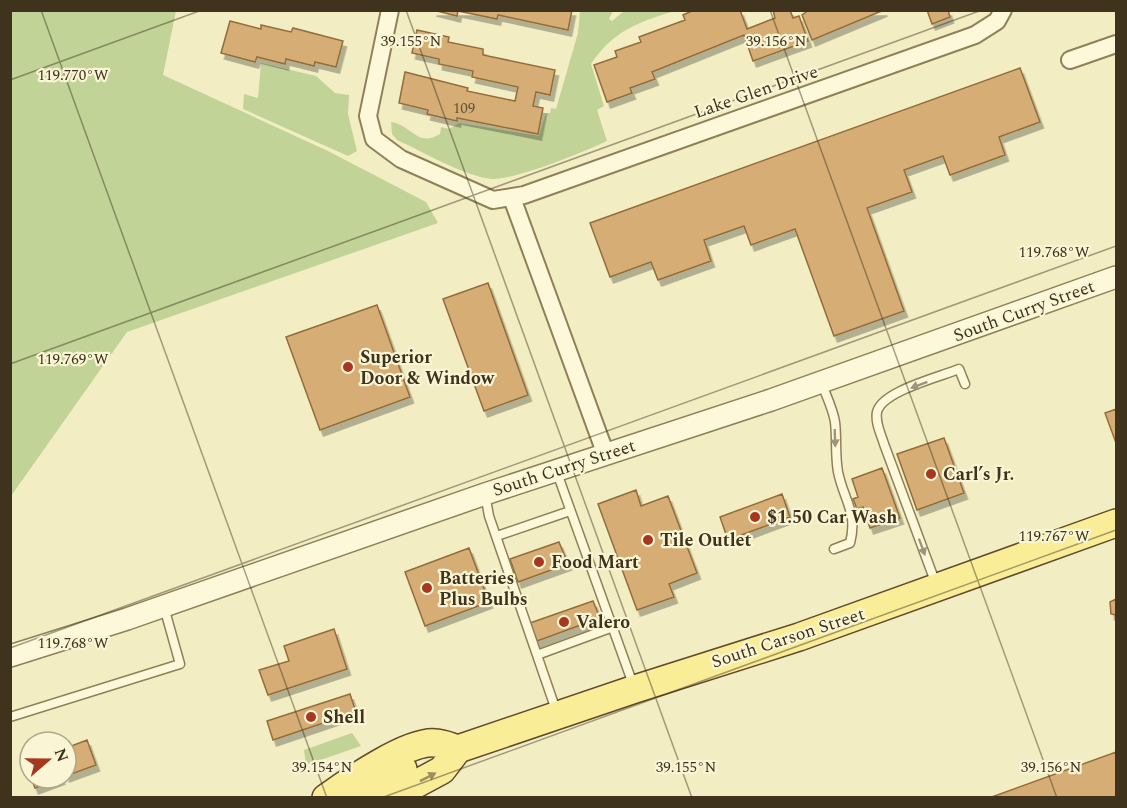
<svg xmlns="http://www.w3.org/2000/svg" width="1127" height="808" viewBox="0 0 1127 808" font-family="Spectral,serif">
  <defs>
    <filter id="shadow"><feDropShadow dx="3.5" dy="6" stdDeviation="0" flood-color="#0004"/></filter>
  </defs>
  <rect width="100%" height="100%" fill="#f3edc4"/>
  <!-- green -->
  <path fill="#c1d396" d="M11,10l165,1 -13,64 165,76 98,51 12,21 -311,109 -116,164z
    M580,11h33l-4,8 3,2 12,-10h51c-37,11 -62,20 -84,53l13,42 -7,4 10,31c-23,11 -92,39 -115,38 -29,-3 -68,-27 -95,-39l-5,-6 -1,-12c21,3 26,26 49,12l1,-7 8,2 10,-6 80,13 7,-23h4l1,-5 5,1 22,-76z
    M261,63l55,13 19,17 14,2 -1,19 9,37 -9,5 -105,-47 1,-15 14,4z
    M352,733l9,13 -55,19 -2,-15z"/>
  <!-- building -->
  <path fill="#d6ae75" stroke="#936d3a" stroke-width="1.5" filter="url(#shadow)" d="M433,10h139l-4,20 -70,-15 -1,4 -39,-8 -1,5z
    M694,10h46l7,19 28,-11 -2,-8h17l3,8 6,-2 9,25 -55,20 -9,-26 -92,37 3,7 -25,9 2,5 -25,9 -13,-37 23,-8 -2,-6 26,-9 -2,-5 46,-17 -2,-5z
    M809,10h75l-72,30 -10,-25z
    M927,10h21l2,7 -18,7z
    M230,21l31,8v-4l30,7 2,-4 50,13 -7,26 -21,-5 -1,4 -28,-7 -1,5 -28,-7 -2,5 -34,-9z
    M417,30l32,7 -1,5 35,7v6l72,15 -5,25 -14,-3 -3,14 10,2 -5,26 -81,-16v3l-30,-7 1,-4 -29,-7 6,-31 63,16 -1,3 48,10 3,-14 -46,-10 1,-6 -34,-7v-5l-27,-6z
    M1020,68l20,54 -41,15 6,18 -55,20 -7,-19 -39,14 8,22 -45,16 37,103 -70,25 -39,-107 -44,16 -7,-19 -40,14 7,21 -53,19 -7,-18 -41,15 -20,-54z
    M488,283l40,112 -44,16 -41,-112z
    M377,305l33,92 -90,33 -34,-93z
    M1116,409v34l-11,-30z
    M944,438l20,55 -47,17 -20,-56z
    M882,468l18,50 -30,10 -7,-21 -6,2 -4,-10 5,-2 -6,-18z
    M636,490l5,16 27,-10 29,77 -28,11 5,13 -37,13 -39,-106z
    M782,494l8,23 -62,23 -8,-23z
    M559,542l9,22 -50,18 -8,-23z
    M469,548l20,54 -64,24 -20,-54z
    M1116,599v16l-5,-1 -1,-12z
    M593,601l7,17 -63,23 -7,-18z
    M334,629l13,40 -79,26 -9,-25 30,-9 -5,-15z
    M350,694l6,18 -83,28 -6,-19z
    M87,740l9,25 -30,11v-28z
    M1116,752v46h-127z
    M31,778h31l-27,10z"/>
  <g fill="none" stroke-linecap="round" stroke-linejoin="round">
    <!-- service casing -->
    <g stroke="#908058" stroke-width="11">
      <path id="service" d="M821,382c5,13 12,27 14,40 2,17 0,33 3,50 6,29 20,40 12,71l-16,6
        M556,470l78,217
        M485,494l4,22 68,197
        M497,536l73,-25
        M936,584l-52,-140c-3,-10 -9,-21 -7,-32 5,-21 63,-35 82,-43l6,15
        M537,655l76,-28
        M10,717l170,-53 -16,-57"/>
    </g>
    <!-- minor casing -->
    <g stroke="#908058" stroke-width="20">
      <path id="minor" d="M390,10l-22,106 6,23 27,20 92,41 31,-5 451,-160 22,-14 6,-11
        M1070,60l46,-16
        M512,198l94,257"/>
    </g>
    <!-- tertiary casing -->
    <g stroke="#908058" stroke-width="24">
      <path id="tertiary" d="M10,656l117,-37 358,-125 286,-94 345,-123"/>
    </g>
    <!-- primary casing -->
    <g stroke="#5e4c2c" stroke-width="30">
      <path id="primary" d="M326,798c22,-16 83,-58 109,-55 8,0 16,4 23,6
        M363,798l40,-29
        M390,798l52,-28 16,-21 177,-60 164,-52 317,-114"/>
    </g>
    <!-- service -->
    <use href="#service" stroke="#fcf8d9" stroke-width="8"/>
    <!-- minor -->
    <use href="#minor" stroke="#fcf8d9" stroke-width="16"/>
    <!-- tertiary -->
    <use href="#tertiary" stroke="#fcf8d9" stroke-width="21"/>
    <!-- primary -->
    <use href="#primary" stroke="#faed98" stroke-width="27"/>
  </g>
  <!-- one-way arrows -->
  <defs><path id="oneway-solid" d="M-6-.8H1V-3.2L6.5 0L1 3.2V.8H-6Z" transform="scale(1.5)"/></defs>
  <g fill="#9e967b">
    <use href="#oneway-solid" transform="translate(919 385) rotate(159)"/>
    <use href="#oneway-solid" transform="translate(835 438) rotate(88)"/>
    <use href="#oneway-solid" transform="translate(922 547) rotate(70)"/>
  </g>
  <use fill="#9c905a" href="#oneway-solid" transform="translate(428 777) rotate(-27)"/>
  <!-- ticks -->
  <path fill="none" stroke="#3f331d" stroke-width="1.5" stroke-opacity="0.45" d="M41,10l286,788M406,10l286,788M770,10l287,788M10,80l192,-70M10,364l972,-354M10,648l1106,-402M381,798l735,-268"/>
  <!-- markers -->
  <g fill="#a73720" stroke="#f9f5d5" stroke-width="2">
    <circle cx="348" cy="367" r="6"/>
    <circle cx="931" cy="474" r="6"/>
    <circle cx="755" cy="517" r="6"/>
    <circle cx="648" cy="540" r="6"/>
    <circle cx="539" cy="562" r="6"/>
    <circle cx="427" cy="588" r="6"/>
    <circle cx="564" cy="622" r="6"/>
    <circle cx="311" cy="717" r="6"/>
  </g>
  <g text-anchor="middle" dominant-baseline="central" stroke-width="4.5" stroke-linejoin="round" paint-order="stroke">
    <!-- number labels -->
    <g font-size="15" fill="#655233">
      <text x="464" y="108">109</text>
    </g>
    <!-- street labels -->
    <g font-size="18" fill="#3f331d" stroke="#f9f5d5">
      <text transform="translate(756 92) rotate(-19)">Lake Glen Drive</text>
      <text transform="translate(1024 311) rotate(-20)">South Curry Street</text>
      <text transform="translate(564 468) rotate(-18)">South Curry Street</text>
      <text transform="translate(788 638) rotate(-18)">South Carson Street</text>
    </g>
    <!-- poi labels -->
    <g font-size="18" font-weight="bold" fill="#3f331d" stroke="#f9f5d5" text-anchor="start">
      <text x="360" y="357">Superior<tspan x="360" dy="21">Door &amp; Window</tspan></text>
      <text x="943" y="474">Carl’s Jr.</text>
      <text x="767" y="517">$1.50 Car Wash</text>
      <text x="660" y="540">Tile Outlet</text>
      <text x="551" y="562">Food Mart</text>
      <text x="439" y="578">Batteries<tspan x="439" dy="21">Plus Bulbs</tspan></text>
      <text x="576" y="622">Valero</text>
      <text x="323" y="717">Shell</text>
    </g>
  </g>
  <g font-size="15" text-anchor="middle" fill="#3f331d" stroke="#f9f5d5" stroke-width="4.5" stroke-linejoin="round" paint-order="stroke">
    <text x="411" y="46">39.155°N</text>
    <text x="776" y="46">39.156°N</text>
    <text x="73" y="80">119.770°W</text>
    <text x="1054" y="257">119.768°W</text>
    <text x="73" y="364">119.769°W</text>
    <text x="1054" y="541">119.767°W</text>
    <text x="73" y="648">119.768°W</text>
    <text x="322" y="772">39.154°N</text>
    <text x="686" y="772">39.155°N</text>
    <text x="1051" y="772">39.156°N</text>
  </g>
  <!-- border -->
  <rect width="1127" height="808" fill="none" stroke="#3f331d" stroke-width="24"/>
  <!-- north arrow -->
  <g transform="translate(48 760) rotate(70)"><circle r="28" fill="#f9f5d5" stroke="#afa78b" stroke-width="1.5"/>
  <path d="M0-4.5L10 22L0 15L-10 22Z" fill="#a73720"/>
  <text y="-9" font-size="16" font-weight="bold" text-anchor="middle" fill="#3f331d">N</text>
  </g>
</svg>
